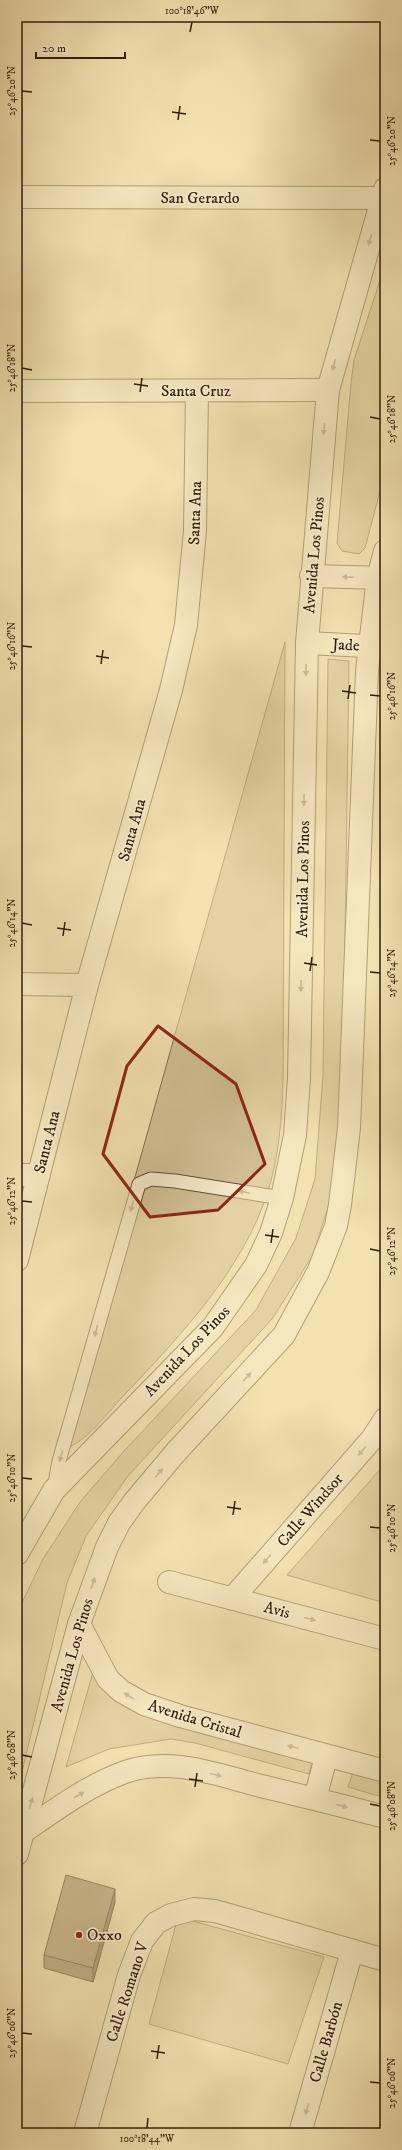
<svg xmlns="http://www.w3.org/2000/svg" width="402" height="2150" viewBox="0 0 402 2150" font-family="'IM FELL DW Pica',serif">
  <rect width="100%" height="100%" fill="#f2e1b1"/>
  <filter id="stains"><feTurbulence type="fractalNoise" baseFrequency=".005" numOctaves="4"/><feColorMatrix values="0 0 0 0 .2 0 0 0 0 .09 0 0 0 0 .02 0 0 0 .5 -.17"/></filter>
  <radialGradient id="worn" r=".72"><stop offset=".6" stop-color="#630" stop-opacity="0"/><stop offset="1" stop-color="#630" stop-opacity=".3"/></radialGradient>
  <!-- green -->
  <path fill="#d1c094" stroke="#806e4d" d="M385,265v207l-20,76 -6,6 -17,-3 -5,-8 14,-160 3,-23z
    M285,642l-2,438c-1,38 -4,78 -16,114 -25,76 -85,140 -139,197 -21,21 -40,52 -70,61z
    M328,659l21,2 -6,422 -10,108 -20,64 -41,64 -144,157 -42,60 -19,47 -50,210v-180l26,-54 37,-57 44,-51 132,-141 40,-72 19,-59 8,-103z
    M385,1463v140l-98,-28 97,-110z
    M95,1665l18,30 200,63 -4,16 -114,-31 -24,-4 -62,10 -43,18z
    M353,1772l32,9v17l-37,-11z
    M178,1917l146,40 -36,107 -139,-40z"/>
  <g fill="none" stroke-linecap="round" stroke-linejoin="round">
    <!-- service casing -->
    <g stroke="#604e31" stroke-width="15">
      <path id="service" d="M54,1489l5,-28 80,-277 12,-5 24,2 107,17"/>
    </g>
    <!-- minor casing -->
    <g stroke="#604e31" stroke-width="24">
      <path id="minor" d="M17,197l365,1
        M17,391l311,-1
        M311,576l74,2
        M307,643l78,4
        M17,984l70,1
        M17,1175h22
        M17,1260l70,-275 84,-295 15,-65 9,-94 2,-139
        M169,1582l216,57
        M232,1599l140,-160 13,-20
        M79,1624l29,55 13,12 23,13 36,12 205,55
        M315,1799l11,-42
        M23,1832c32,-22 64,-46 102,-60 44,-16 93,3 136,14 42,10 83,20 124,31
        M85,2133l44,-158 13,-34 14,-18 15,-8 23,-6 21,2 170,49
        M300,2133l52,-182"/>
    </g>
    <!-- tertiary casing -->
    <g stroke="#604e31" stroke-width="24">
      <path id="tertiary" d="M17,1554l37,-64 159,-163 43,-62 15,-32 11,-35 13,-63 4,-57 8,-435 21,-253 57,-201
        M17,1854l62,-230 28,-77 12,-24 15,-21 42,-50 108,-117 34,-63 18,-46 4,-21 9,-77 18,-457 11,-93 7,-27"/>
    </g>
    <!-- service -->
    <use href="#service" stroke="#f7eccc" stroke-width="13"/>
    <!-- minor -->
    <use href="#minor" stroke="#f7eccc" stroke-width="22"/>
    <!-- tertiary -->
    <use href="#tertiary" stroke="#f7eccc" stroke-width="22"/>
  </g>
  <!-- wall -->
  <path fill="#807152" stroke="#301d06" d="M115,1902l-22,80 -49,-14v-13z"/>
  <!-- shaded-wall -->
  <path fill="#685c42" stroke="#301d06" d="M115,1889v13l-22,80v-14z"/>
  <!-- building -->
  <path fill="#95835f" stroke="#301d06" d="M66,1875l49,14 -22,79 -49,-13z"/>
  <!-- one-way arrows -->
  <defs><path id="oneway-solid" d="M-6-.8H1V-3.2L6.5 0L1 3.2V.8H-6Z"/></defs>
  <g fill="#9d8f73">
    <use href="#oneway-solid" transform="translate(370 240) rotate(106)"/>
    <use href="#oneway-solid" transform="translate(334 365) rotate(104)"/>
    <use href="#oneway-solid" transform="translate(324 429) rotate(95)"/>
    <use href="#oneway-solid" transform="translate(348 577) rotate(-178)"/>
    <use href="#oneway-solid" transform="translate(306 670) rotate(91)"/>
    <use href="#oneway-solid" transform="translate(304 800) rotate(91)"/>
    <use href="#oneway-solid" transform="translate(301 986) rotate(91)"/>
    <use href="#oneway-solid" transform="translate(244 1192) rotate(-171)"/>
    <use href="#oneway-solid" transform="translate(132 1206) rotate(106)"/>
    <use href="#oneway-solid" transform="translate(96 1331) rotate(106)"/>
    <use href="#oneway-solid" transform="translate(247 1377) rotate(-47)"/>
    <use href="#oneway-solid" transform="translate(362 1451) rotate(131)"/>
    <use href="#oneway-solid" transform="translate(61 1456) rotate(106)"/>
    <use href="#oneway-solid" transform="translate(159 1473) rotate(-50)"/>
    <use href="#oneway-solid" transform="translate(267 1559) rotate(131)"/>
    <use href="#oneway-solid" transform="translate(93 1583) rotate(-71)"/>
    <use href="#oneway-solid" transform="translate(310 1619) rotate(15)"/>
    <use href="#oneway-solid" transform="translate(129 1696) rotate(-149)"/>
    <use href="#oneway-solid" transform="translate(293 1747) rotate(-165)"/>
    <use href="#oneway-solid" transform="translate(216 1775) rotate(14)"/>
    <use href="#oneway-solid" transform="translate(79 1795) rotate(-29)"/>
    <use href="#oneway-solid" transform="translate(31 1803) rotate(-75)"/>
    <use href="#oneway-solid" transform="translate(342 1806) rotate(15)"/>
    <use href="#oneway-solid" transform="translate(307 2109) rotate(106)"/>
  </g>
  <!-- marked area -->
  <path d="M0 0H402V2150H0ZM158,1026l78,58 29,80 -47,46 -68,7 -47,-63 24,-88z" fill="#f2e1b1" fill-opacity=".55" fill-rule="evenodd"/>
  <path fill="none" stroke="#8f2418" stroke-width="3" stroke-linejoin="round" d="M158,1026l78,58 29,80 -47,46 -68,7 -47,-63 24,-88z"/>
  <!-- ticks -->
  <path fill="none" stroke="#301d06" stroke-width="1.5" d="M190,32l2,-10M22,91l10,1M172,112l14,2M178,120l2,-14M370,140l10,1M22,368l10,2M134,384l14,2M140,392l2,-14M370,417l10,2M22,646l10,1M96,656l13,2M101,664l2,-14M342,691l14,2M370,695l10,1M348,699l2,-14M22,923l10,2M57,928l14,2M63,936l2,-14M304,963l13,2M310,971l2,-14M370,972l10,1M22,1201l10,1M265,1235l14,2M271,1243l2,-14M370,1249l10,2M22,1478l10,1M227,1507l14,2M233,1515l2,-14M370,1527l10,1M22,1755l10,2M189,1779l14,2M195,1787l2,-14M370,1804l10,2M22,2033l10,1M151,2051l14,2M157,2059l2,-14M370,2082l10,1M147,2128l1,-10"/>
  <!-- markers -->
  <circle fill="#8f2418" stroke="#f7eccc" stroke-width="1.5" cx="79" cy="1935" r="4"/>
  <g text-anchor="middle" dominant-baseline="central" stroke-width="3.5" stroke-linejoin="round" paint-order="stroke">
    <!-- street labels -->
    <g font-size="16" fill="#301d06" stroke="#f7eccc">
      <text x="200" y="198">San Gerardo</text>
      <text x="196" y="391">Santa Cruz</text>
      <text transform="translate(195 513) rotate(-88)">Santa Ana</text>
      <text transform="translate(314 555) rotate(-85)">Avenida Los Pinos</text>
      <text transform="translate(346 645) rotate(3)">Jade</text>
      <text transform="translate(132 830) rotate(-74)">Santa Ana</text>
      <text transform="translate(303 879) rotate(-89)">Avenida Los Pinos</text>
      <text transform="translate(47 1142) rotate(-76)">Santa Ana</text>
      <text transform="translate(187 1351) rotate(-47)">Avenida Los Pinos</text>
      <text transform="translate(310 1510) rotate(-49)">Calle Windsor</text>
      <text transform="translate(277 1610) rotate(15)">Avis</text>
      <text transform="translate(72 1655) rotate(-74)">Avenida Los Pinos</text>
      <text transform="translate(195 1719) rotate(17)">Avenida Cristal</text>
      <text transform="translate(127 1992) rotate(-72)">Calle Romano V</text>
      <text transform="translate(326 2042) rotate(-74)">Calle Barbón</text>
    </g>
    <!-- poi labels -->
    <g font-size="16" fill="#301d06" stroke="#f7eccc" text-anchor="start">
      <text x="87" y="1935">Oxxo</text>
    </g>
  </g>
  <!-- margin -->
  <rect width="402" height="2150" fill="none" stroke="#f2e1b1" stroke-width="44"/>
  <!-- scale -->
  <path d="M36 52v6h89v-6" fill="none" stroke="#301d06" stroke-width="2"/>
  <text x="42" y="52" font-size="12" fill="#301d06" stroke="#f7eccc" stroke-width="3" paint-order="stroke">20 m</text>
  <rect x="22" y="22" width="358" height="2106" fill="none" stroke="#301d06" stroke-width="1.5"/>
  <g font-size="10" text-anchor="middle" fill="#301d06">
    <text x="192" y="14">100°18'46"W</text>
    <text transform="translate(11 91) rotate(-90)" y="4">25°46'20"N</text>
    <text transform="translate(391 141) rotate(-90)" y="4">25°46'20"N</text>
    <text transform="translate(11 368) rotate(-90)" y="4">25°46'18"N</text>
    <text transform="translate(391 419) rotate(-90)" y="4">25°46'18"N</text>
    <text transform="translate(11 646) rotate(-90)" y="4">25°46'16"N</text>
    <text transform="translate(391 696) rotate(-90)" y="4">25°46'16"N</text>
    <text transform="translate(11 923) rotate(-90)" y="4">25°46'14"N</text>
    <text transform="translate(391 973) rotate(-90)" y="4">25°46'14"N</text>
    <text transform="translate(11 1201) rotate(-90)" y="4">25°46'12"N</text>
    <text transform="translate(391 1251) rotate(-90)" y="4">25°46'12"N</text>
    <text transform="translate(11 1478) rotate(-90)" y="4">25°46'10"N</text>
    <text transform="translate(391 1528) rotate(-90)" y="4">25°46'10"N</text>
    <text transform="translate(11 1755) rotate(-90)" y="4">25°46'08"N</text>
    <text transform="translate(391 1806) rotate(-90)" y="4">25°46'08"N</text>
    <text transform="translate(11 2033) rotate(-90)" y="4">25°46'06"N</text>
    <text transform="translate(391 2083) rotate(-90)" y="4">25°46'06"N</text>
    <text x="147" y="2142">100°18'44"W</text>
  </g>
  <rect width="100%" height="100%" filter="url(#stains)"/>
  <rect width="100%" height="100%" fill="url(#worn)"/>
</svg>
